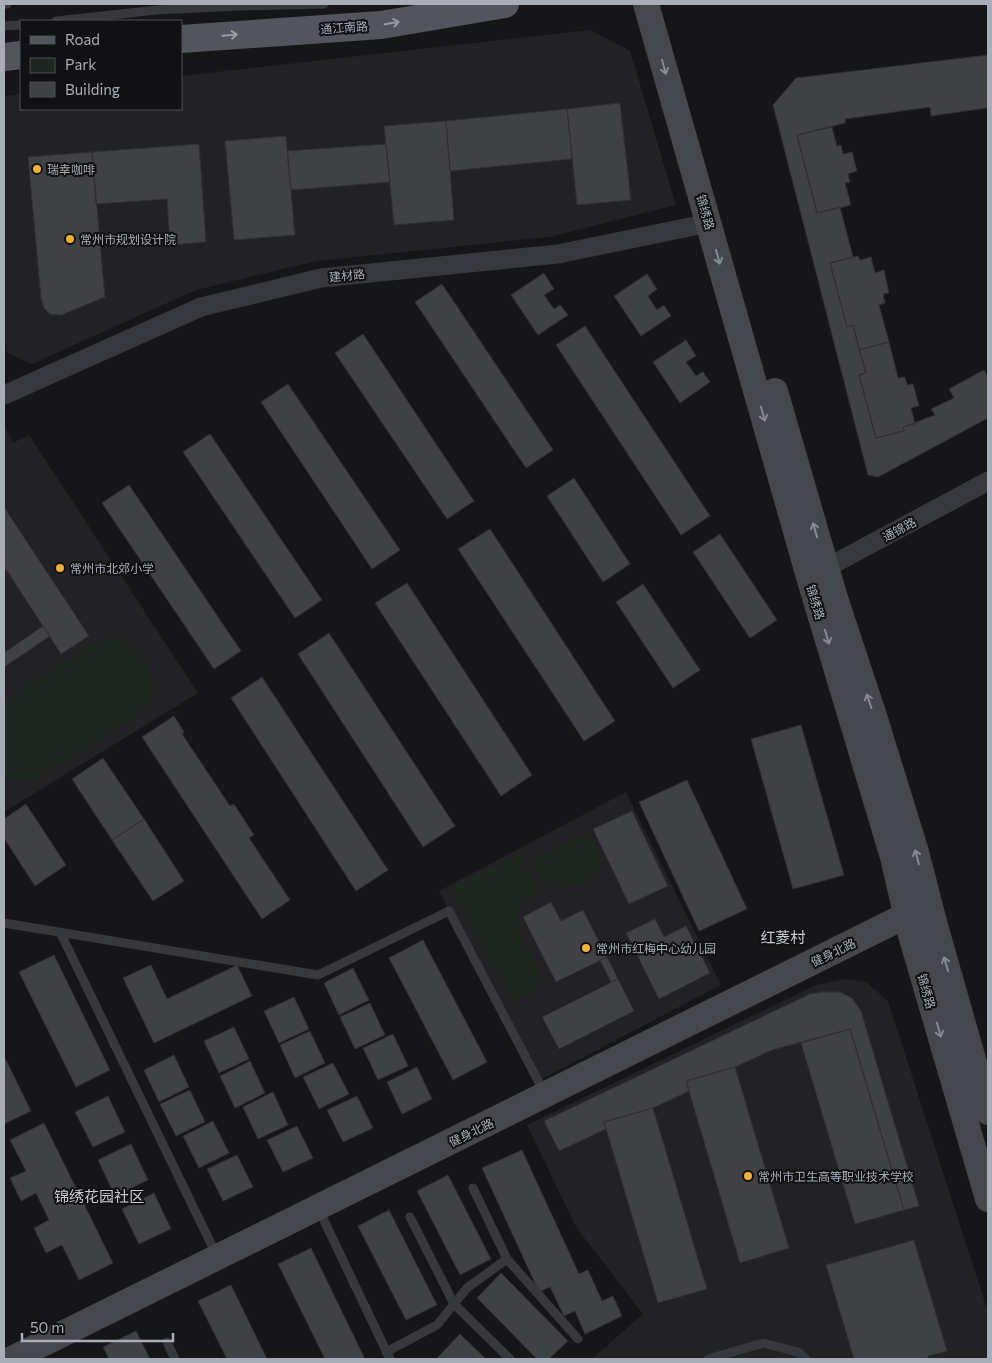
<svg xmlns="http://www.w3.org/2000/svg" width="992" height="1363" viewBox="0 0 992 1363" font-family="Commissioner,'Noto Sans SC',sans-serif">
  <rect width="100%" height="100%" fill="#161618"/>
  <!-- built -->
  <path fill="#222225" d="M590,30l40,21 46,154 -127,32 -232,24 -121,29 -164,74 -25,-11 -3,-30v-227l17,-2v15h160v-33z
    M4,425l9,18 16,-8 169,258 -194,119z
    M626,792l95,193 -183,96 -99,-190z
    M845,979l21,3 22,19 100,311v47h-396l51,-45 -67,-87 -49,-102 289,-140z"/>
  <!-- green -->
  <path fill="#1e261f" d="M105,639c6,0 13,-1 19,2 21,10 34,37 26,60 -1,4 -6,8 -9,12l-101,64c-14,6 -23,6 -36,-1v-75l88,-57z
    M586,832l5,2c14,29 15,24 -5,50l-37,4 -5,-4 -11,-22 1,-3z
    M521,852l18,36c-5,10 -16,9 -21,23 -5,13 21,58 28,72l-33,18 -61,-113z"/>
  <!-- building -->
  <path fill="#404145" stroke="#303034" d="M988,55v47l-1,6 -56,8 -1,-9 -85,12v4l-48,12 20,78 23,-6 13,50 -23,6 17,64 6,-2 13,48 -7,2 17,63 28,-7 -1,-4 32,-12 -4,-6 23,-11 -5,-9 35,-19 4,8v40l-110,59 -10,-2 -95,-370 23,-27z
    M620,103l11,97 -54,5 -10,-96z
    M567,109l5,50 -122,12 -4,-50z
    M446,121l8,99 -60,5 -10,-99z
    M832,127l5,19 4,-1 2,9 9,-2 5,19 -9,3 2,8 -5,1 6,22 -34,8 -20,-78z
    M286,136l9,99 -61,5 -9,-99z
    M199,144l7,98 -36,3 -3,-46 -71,5 -4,-52z
    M386,144l4,38 -99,8 -4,-39z
    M92,152l13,145 -44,18 -11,-1 -6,-6 -3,-10 -13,-141z
    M858,256l2,4 11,-3 4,16 9,-3 5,23 -6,1 2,9 -6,2 10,37 -30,8 -6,-25 -6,2 -17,-64z
    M544,273l10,16 -10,6 10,14 6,-4 8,10 -30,20 -27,-40z
    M647,274l10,15 -9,7 9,14 7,-5 7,11 -30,20 -27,-40z
    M442,284l111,166 -27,18 -111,-166z
    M585,326l125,190 -29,19 -125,-190z
    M363,334l111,167 -27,18 -112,-166z
    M686,340l10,16 -10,6 10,14 7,-4 7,10 -30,21 -27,-41z
    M889,342l9,36 7,-1 2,8 6,-1 6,22 -8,2 4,16 -12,3 1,4 -28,7 -17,-63 7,-2 -7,-23z
    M288,384l112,166 -28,19 -111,-167z
    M210,434l112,166 -27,18 -112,-166z
    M574,478l56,86 -27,18 -56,-86z
    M129,485l112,166 -27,18 -112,-166z
    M4,507l85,129 -28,18 -57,-88z
    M490,529l125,192 -31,20 -126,-192z
    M720,534l57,86 -27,18 -57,-86z
    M407,583l125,192 -31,21 -126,-193z
    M643,584l57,86 -27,18 -57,-86z
    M43,626l7,10 -46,31v-14z
    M329,633l126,193 -32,21 -125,-193z
    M262,677l126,193 -32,21 -125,-193z
    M174,716l10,16 -2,2 48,72 4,-2 20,31 -5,3 41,62 -28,19 -120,-182z
    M801,725l43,150 -51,14 -42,-150z
    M103,758l41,61 -32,21 -40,-61z
    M687,780l60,129 -48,22 -60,-129z
    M26,804l40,61 -31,21 -31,-48v-19z
    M632,811l36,75 -39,18 -36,-75z
    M144,819l40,62 -31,20 -41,-61z
    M551,902l10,19 22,-11 24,47 -51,25 -33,-65z
    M655,919l9,18 22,-11 24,47 -51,26 -33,-66z
    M423,940l64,122 -34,18 -64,-122z
    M54,955l56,115 -34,17 -57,-115z
    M607,957l11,22 -7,3 -11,-22z
    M151,965l16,34 70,-34 15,31 -98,47 -31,-65z
    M353,968l16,32 -30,15 -15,-32z
    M618,979l16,32 -75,38 -17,-32z
    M822,992h18l12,6 9,13 58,195 -15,4 -54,-181 -78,21 -37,17 -49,14 3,10 -36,17 -49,14 2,7 -47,22 -15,-30 266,-127z
    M294,997l15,32 -30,14 -15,-32z
    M370,1003l15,32 -30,14 -15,-32z
    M234,1027l15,32 -30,14 -15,-32z
    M850,1029l54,181 -49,14 -54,-181z
    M310,1031l15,32 -30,15 -15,-33z
    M393,1034l15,32 -30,14 -15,-32z
    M174,1055l15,32 -30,15 -15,-32z
    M4,1056l27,55 -27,13z
    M250,1061l15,32 -30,15 -15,-32z
    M333,1063l16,31 -30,15 -16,-32z
    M417,1067l15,32 -30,15 -15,-32z
    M735,1067l54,181 -49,15 -54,-182z
    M190,1090l15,32 -29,14 -16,-32z
    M273,1092l15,33 -30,14 -15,-32z
    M108,1096l17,36 -32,15 -18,-35z
    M357,1096l16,32 -30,14 -16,-32z
    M653,1108l54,181 -49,14 -54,-181z
    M213,1121l16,32 -30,15 -16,-32z
    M44,1123l69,140 -34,17 -17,-35 -16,8 -12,-25 15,-8 -13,-27 -15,8 -11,-23 16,-7 -16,-31z
    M297,1126l16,32 -30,14 -16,-32z
    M131,1144l17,36 -33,16 -17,-36z
    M522,1150l57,124 9,-4 14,31 11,-5 9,20 -37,18 -10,-23 -11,5 -14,-29 -11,5 -57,-124z
    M237,1155l16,32 -30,14 -16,-32z
    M448,1175l43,84 -31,16 -43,-84z
    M154,1193l17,36 -32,15 -17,-35z
    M389,1210l48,95 -31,15 -48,-94z
    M914,1240l33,111 -19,5 1,3h-75l-28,-94z
    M311,1248l54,111h-40l-47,-95z
    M501,1273l67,68 -19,18h-12l-60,-61z
    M231,1285l36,74h-40l-29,-58z
    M136,1331l14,28h-41l-6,-12z
    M460,1334l26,25h-50z"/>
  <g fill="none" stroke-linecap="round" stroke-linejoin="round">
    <!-- lane -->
    <path stroke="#37383d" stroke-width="9" d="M4,4h3
      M56,21l101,-11 81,-4 86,-2
      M4,26l17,-1
      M4,923l314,52 131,-64 95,181
      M60,932l157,324
      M473,1188l34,71 71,80
      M319,1210l71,149
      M410,1217l44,87 56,55
      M167,1342l8,17
      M386,1352l51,-27 30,-37 40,-29
      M708,1359l55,-16 35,9 8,7"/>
    <!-- street -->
    <path stroke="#37383d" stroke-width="19" d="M4,395l197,-88 120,-29 237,-24 151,-31
      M815,574l173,-93"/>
    <!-- secondary -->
    <path stroke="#45474d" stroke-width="26" d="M646,4l163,573 84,280 18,78 77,264
      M775,391l60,207 40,121 41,133 18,70 54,190
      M12,1359l909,-451"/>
    <!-- primary -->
    <path stroke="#53555c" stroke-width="28" d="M181,39l200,-14 124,-21
      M4,57l17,-2"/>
  </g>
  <!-- one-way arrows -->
  <defs><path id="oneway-shaft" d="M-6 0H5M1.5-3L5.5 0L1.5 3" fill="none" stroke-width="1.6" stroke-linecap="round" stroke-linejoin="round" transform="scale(1.25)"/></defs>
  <g stroke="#979ba6">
    <use href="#oneway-shaft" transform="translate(392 23) rotate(-10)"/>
    <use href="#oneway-shaft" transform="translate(230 35) rotate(-5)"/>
  </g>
  <g stroke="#858993">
    <use href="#oneway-shaft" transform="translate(664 67) rotate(74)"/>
    <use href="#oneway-shaft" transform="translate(718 257) rotate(74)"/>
    <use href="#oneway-shaft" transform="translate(763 414) rotate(74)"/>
    <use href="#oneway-shaft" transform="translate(815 530) rotate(-106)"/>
    <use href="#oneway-shaft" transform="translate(827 637) rotate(73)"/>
    <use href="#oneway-shaft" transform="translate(869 701) rotate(-109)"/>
    <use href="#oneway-shaft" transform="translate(917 857) rotate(-105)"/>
    <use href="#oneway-shaft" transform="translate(946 964) rotate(-106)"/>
    <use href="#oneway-shaft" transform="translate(939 1030) rotate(74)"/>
  </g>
  <!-- markers -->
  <g fill="#f2b134" stroke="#111113" stroke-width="2">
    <circle cx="37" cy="169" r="5"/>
    <circle cx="70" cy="239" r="5"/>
    <circle cx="60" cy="568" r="5"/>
    <circle cx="586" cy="948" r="5"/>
    <circle cx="748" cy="1176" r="5"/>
  </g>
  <g text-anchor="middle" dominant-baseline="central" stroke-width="4" stroke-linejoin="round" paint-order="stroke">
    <!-- street labels -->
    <g font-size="12" fill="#a8adb8" stroke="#111113">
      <text transform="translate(344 27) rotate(-4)">通江南路</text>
      <text transform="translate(706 212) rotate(74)">锦绣路</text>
      <text transform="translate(347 275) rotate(-6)">建材路</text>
      <text transform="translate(899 529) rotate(-28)">通锦路</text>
      <text transform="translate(816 602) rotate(73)">锦绣路</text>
      <text transform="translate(833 952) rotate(-26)">健身北路</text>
      <text transform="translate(927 991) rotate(74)">锦绣路</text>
      <text transform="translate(471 1132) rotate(-26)">健身北路</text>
    </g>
    <!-- poi labels -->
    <g font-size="12" fill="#a8adb8" stroke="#111113" text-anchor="start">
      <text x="47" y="169">瑞幸咖啡</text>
      <text x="80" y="239">常州市规划设计院</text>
      <text x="70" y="568">常州市北郊小学</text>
      <text x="596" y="948">常州市红梅中心幼儿园</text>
      <text x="758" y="1176">常州市卫生高等职业技术学校</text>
    </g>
    <!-- quarter labels -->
    <g font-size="15" fill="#c9ccd4" stroke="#111113">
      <text x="783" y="937">红菱村</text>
      <text x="99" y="1196">锦绣花园社区</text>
    </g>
  </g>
  <!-- border -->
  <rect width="992" height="1363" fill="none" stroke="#a8adb8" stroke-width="10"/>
  <!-- legend -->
  <rect x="20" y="20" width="162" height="90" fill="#111113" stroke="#4d4f55"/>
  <rect x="30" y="36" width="25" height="8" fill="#53555c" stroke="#4d4f55"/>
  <text x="65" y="45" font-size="15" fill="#a8adb8">Road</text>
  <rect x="30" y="58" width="25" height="15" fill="#1e261f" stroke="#4d4f55"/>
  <text x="65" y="70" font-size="15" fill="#a8adb8">Park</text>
  <rect x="30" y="82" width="25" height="15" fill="#404145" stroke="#4d4f55"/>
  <text x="65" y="95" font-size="15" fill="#a8adb8">Building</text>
  <!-- scale -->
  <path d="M22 1333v8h151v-8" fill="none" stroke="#a8adb8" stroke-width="2.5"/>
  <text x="30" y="1333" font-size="15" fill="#a8adb8" stroke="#111113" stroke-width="4" paint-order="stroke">50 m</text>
</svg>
